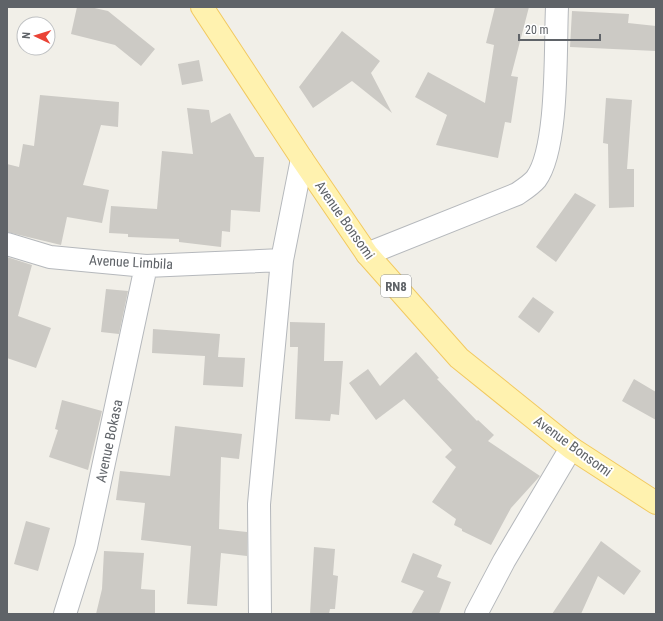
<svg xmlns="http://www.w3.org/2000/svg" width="663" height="621" viewBox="0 0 663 621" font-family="'Roboto Condensed',sans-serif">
  <rect width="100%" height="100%" fill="#f1efe8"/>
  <!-- building -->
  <path fill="#cccac5" d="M77,7h13l18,4 47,38 -14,17 -26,-21 -44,-11z
    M495,7h34l-18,69 7,1 -7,46 -6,-1 -7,36 -62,-13 11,-30 -32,-18 13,-25 57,31 9,-58 -8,-2z
    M572,11l57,3 -1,9 28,3v25l-86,-4z
    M342,31l38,30 -9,12 21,40 -40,-32 -39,27 -14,-21z
    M199,60l4,21 -21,4 -4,-21z
    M40,95l79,7 -1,25 -17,-2 -18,60 26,5 -7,33 -35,-6 -6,28 -54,-13v-68l12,3 4,-23 11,2z
    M606,98l26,2 -5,69h7v38l-25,1 -1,-64 -5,-1z
    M187,108l22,2 2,13 19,-10 25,44h9l-4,55 -29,-2 -1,22 -8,-1 -1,16 -42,-5v-3l-51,-2v-3l-19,-1 2,-27 46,3 5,-58 31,3z
    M575,193l21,12 -40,57 -20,-15z
    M7,257l25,8 -14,51 33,12 -15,40 -29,-10z
    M106,289l22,2 -9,43 -18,-2z
    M533,297l21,15 -15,21 -21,-16z
    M290,322l35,1 -1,38h19l-4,54 -8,-1 -1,7 -35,-2 3,-72h-8z
    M153,329l67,5 -2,23 27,1 -2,29 -40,-2 2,-29 -53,-3z
    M416,352l23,26 -2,1 40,42 1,-1 16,15 -6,6 52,35 -29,32 -20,37 -29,-14v-2l-8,-4 2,-6 -24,-17 24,-35 -11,-10 7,-7 -48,-51 -28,21 -27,-37 19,-14 12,17z
    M634,379l22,13v28l-34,-19z
    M62,400l40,11 -14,59 -39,-13 9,-27 -3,-1z
    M175,426l67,8 -3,25 -18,-2 -2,72 28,3v24l-26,-3 -4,53 -30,-2 4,-58 -50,-6 4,-37 -29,-3 4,-29 50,5z
    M26,521l24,7 -12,43 -24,-7z
    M601,541l40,30 -17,24 -26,-19 -17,38h-29z
    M314,547l21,2 -2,26 5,1 -3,33h-5l-1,5h-19z
    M104,551l40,2 -3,36 14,1v24h-59l6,-25z
    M413,553l29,12 -5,12 14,5 -12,32h-28l13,-23 -23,-9z"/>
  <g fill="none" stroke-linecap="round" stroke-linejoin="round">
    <!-- minor casing -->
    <g stroke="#b5b8bc" stroke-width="24">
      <path id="minor" d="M7,244l43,13 96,9 136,-6
        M367,254l150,-60c6,-4 14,-9 19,-15 23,-31 19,-132 21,-172
        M65,614l21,-67 60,-281
        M260,614l-1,-110 23,-244 20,-101
        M476,614l28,-53 67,-113"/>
    </g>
    <!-- major casing -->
    <g stroke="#f2c960" stroke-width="24">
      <path id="major" d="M202,7l100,152 65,95 92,104 112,90 85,55"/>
    </g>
    <!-- minor -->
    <use href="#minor" stroke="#fff" stroke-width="22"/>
    <!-- major -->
    <use href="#major" stroke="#fff2af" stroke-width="22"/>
  </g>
  <g text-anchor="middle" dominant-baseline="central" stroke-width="4" stroke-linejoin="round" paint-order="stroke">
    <!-- shield labels -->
    <rect fill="#fff" stroke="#8f9295" stroke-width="1" x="381" y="275" width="30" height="22" rx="3"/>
    <g font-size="13" font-weight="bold" fill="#5f6368">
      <text x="396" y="286">RN8</text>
    </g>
    <!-- street labels -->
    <g font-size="14" fill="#5f6368" stroke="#fff">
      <text transform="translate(345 220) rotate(55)">Avenue Bonsomi</text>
      <text transform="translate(131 262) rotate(3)">Avenue Limbila</text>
      <text transform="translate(109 441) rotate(-78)">Avenue Bokasa</text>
      <text transform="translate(573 446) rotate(36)">Avenue Bonsomi</text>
    </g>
  </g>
  <!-- border -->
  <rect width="663" height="621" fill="none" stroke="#5f6368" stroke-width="16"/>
  <!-- north arrow -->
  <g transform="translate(36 36) rotate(274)"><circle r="19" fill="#ffffff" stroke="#bfc1c3"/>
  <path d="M0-3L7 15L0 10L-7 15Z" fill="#ea4335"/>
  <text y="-6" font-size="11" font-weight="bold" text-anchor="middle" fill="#5f6368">N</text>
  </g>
  <!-- scale -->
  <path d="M519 34v6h81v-6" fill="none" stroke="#5f6368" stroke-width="2"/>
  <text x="525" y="34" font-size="12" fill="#5f6368" stroke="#ffffff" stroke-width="3" paint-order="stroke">20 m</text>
</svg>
